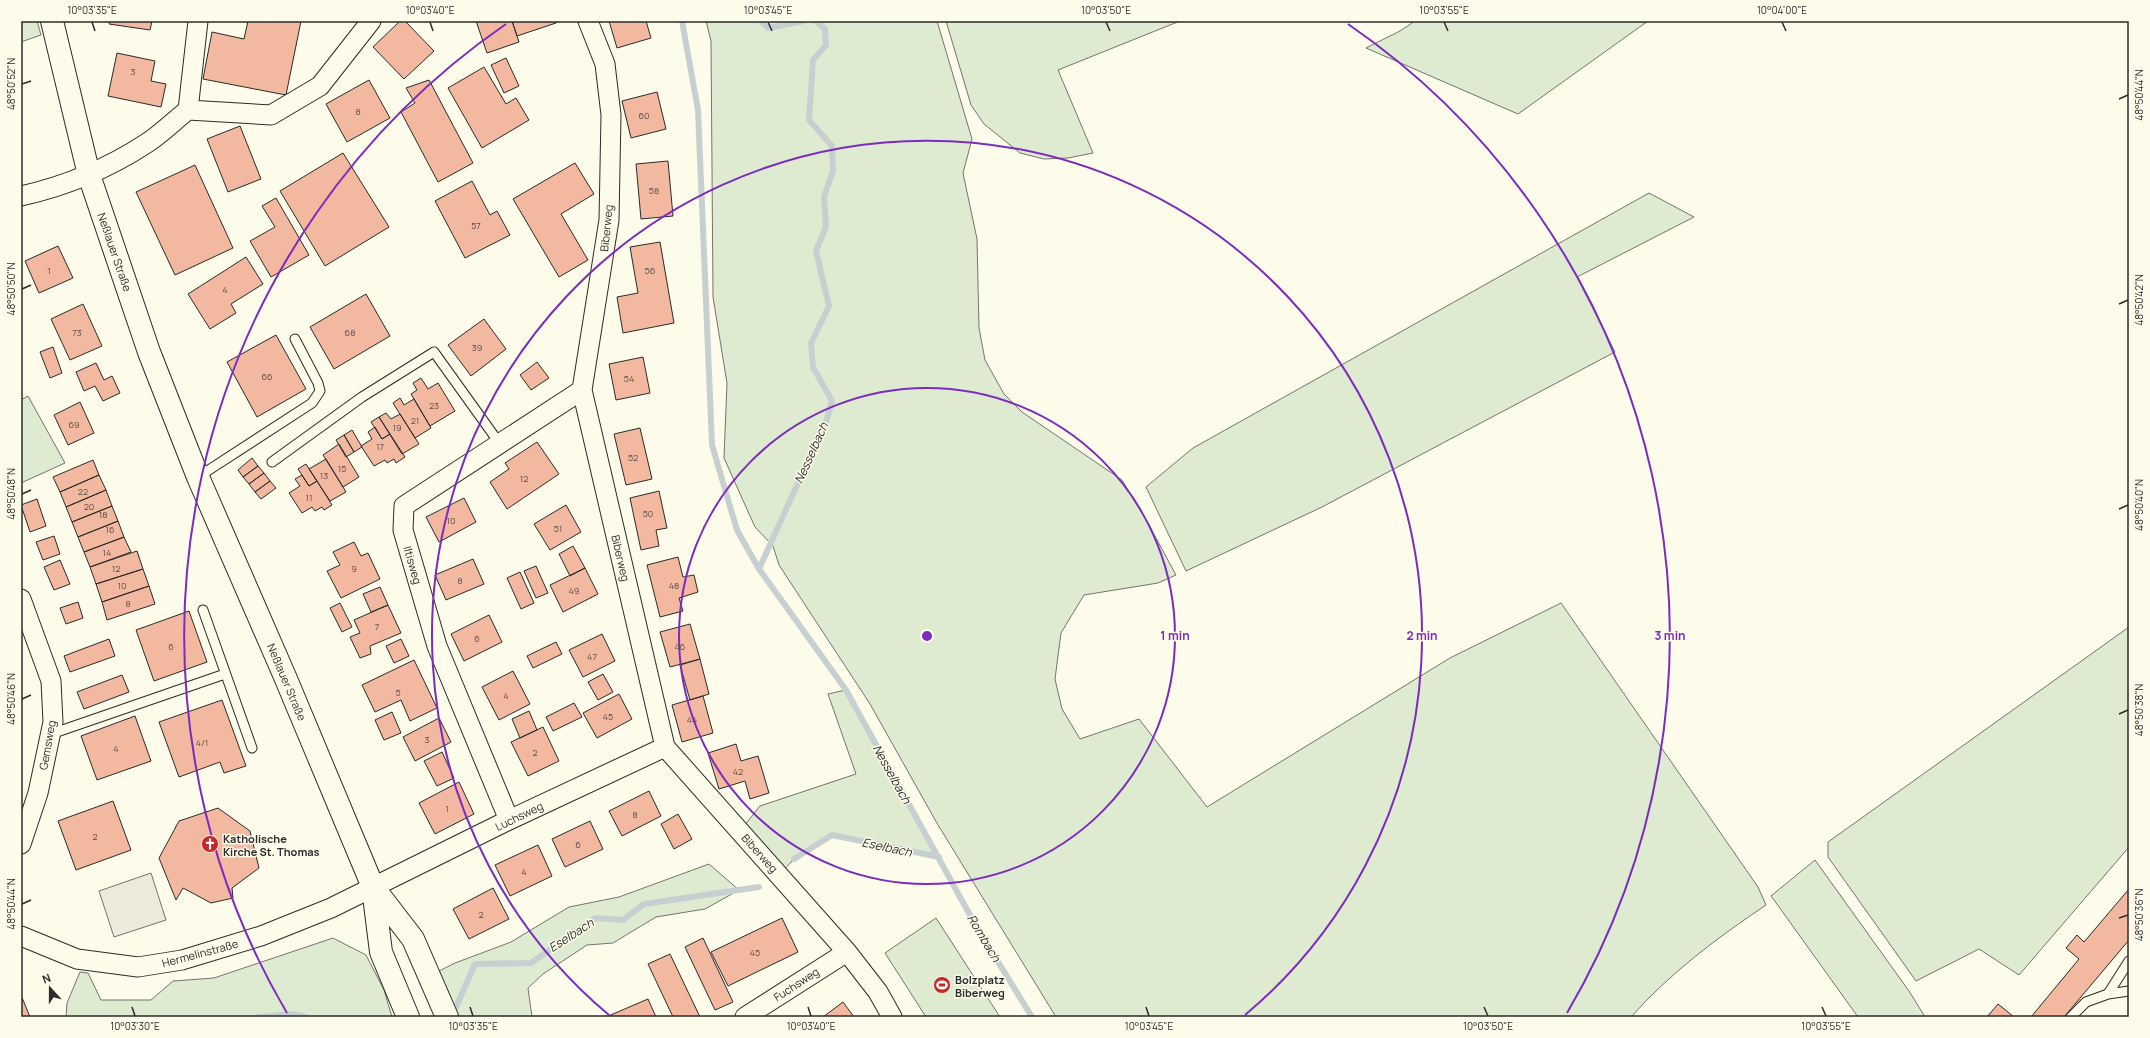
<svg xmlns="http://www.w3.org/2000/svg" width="2150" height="1038" viewBox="0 0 2150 1038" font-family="Manrope,sans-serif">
  <rect width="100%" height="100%" fill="#fdfbea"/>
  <!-- green -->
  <path fill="#deebd1" stroke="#74746e" d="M21,21h16l4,14 -20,7z
    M706,21h231l35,118 -9,34 14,66 2,89 6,32 19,34 18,18 100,68 27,45 27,50 -18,8 -74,12 -23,38 -6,46 7,30 18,30 59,-20 68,88 243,-149 111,-55 197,284 8,18c-49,33 -96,68 -135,112h-575l-118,-192 -68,-121 -91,-139 -6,-19 -18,-19 -31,-69 3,-75 -14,-86 -2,-256z
    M946,21h234l-122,49 35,83 -25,5 -24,1 -24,-6 -36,-29 -13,-19z
    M1415,21h233l-130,93 -152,-66 34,-17z
    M1649,193l45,24 -117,60 38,75 -293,155 -136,64 -40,-84 47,-39z
    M28,396l37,67 -44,20v-83z
    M2129,627v220l-110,128 -40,-26 -63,32 -88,-124v-15z
    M846,690l93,167 -107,-21 -38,23 -15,16 -39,-44 20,-25 96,-32 -28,-80z
    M1815,860l94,131 16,26h-67l-84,-117 -3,-4z
    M709,864l30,26 -34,19 -49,8 -43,26 -26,2 -44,29 -15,14 4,29h-73l-20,-46 16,-8 56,-21 58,-35 50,-10z
    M936,918l64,99h-74l-41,-64z
    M333,938l33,17 18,35 8,27h-326l1,-14 13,-31 8,1 13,27h50l22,-19 41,-3z"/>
  <!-- parking -->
  <path fill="#eceadb" stroke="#74746e" d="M151,873l15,47 -52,17 -15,-46z"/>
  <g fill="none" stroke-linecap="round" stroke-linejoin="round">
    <!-- stream -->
    <path stroke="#c7d0d0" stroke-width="6" d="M682,21l16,89 14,335 25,85 22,39
      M761,21l7,7 36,-7
      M816,21l9,8 1,16 -13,15 -4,60 23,26 1,25 -9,26 2,30 -10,24 13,55 -18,37 2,24 19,34 -5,18 -68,150 87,121 130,236 56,91
      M794,859l38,-24 107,22
      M456,1007l19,-43 56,-1 64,-45 28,2 21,-16 115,-17
      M258,1017l35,-3 13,3"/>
  </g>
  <!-- building -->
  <path fill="#f2b8a0" stroke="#2b2b2b" d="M110,21h42l-2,9 -41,-6z
    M248,21h53l-15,74 -83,-16 9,-47 32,7z
    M400,21h5l29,30 -30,28 -31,-32z
    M476,21h36l7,21 -32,11z
    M512,21h43l1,2 -39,13z
    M609,21h37l5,17 -34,10z
    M117,53l38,8 -4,20 15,3 -5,23 -53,-11z
    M506,58l13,28 -15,7 -13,-28z
    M484,67l22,37 10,-6 13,22 -47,28 -34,-60z
    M369,80l21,38 -43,24 -21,-38z
    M429,80l44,83 -35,19 -37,-70 14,-9 -9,-15z
    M657,92l9,37 -35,9 -9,-37z
    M240,126l21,53 -33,13 -21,-53z
    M343,153l46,74 -64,39 -45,-75z
    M668,161l5,55 -32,3 -5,-55z
    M575,163l19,31 -33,20 27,46 -29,17 -46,-78z
    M195,165l38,83 -58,27 -39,-83z
    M472,181l18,34 7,-4 13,24 -45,23 -30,-57z
    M276,198l33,57 -38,22 -21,-36 25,-14 -13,-21z
    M660,242l14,81 -51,10 -6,-36 21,-4 -8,-46z
    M58,246l15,32 -34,15 -14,-32z
    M246,257l17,27 -32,20 5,9 -26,16 -22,-35z
    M366,294l24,42 -56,33 -24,-42z
    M83,304l19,42 -32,14 -19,-41z
    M484,319l22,30 -35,27 -23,-31z
    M276,335l30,54 -49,28 -30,-55z
    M53,347l9,26 -12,5 -10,-26z
    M643,357l7,36 -34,7 -7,-36z
    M537,362l12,16 -18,12 -11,-15z
    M96,363l8,17 8,-4 8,17 -17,8 -8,-15 -11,5 -8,-19z
    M421,378l7,11 10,-6 17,28 -25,15 -19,-32 6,-4 -4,-7z
    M400,398l4,7 10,-6 17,29 -16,10 -22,-35z
    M80,402l14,31 -26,12 -14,-30z
    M386,413l5,6 9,-5 19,30 -17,10 -23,-37z
    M379,417l11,17 -8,5 -11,-17z
    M375,427l7,12 8,-5 15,23 -9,6 -2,-4 -7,4 -2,-3 -11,6 -13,-20 11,-7 -4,-7z
    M640,428l12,51 -26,6 -12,-51z
    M352,430l10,17 -8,5 -10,-17z
    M344,435l10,17 -8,5 -10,-17z
    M537,442l22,32 -52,35 -17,-27 19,-13 -4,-6z
    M339,444l20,33 -16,10 -20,-32z
    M252,458l6,8 -15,11 -5,-7z
    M326,459l20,33 -16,9 -21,-32z
    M93,460l6,15 -39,17 -7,-15z
    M306,464l11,17 -8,5 -11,-17z
    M258,466l6,7 -15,11 -6,-7z
    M264,473l6,8 -15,11 -6,-8z
    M99,475l7,15 -40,17 -6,-15z
    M302,475l7,11 8,-5 15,24 -8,5 -2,-3 -7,4 -3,-4 -10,6 -13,-20 11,-7 -5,-7z
    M270,481l6,7 -15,11 -6,-7z
    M106,490l6,16 -40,16 -6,-15z
    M659,491l8,37 -11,2 3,16 -18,4 -11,-52z
    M464,498l12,24 -37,20 -13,-25z
    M37,499l9,27 -16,6 -9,-27z
    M566,505l15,27 -31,18 -16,-26z
    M112,506l6,15 -40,16 -6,-15z
    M118,521l6,16 -40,15 -6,-15z
    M54,536l6,18 -17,6 -7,-18z
    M124,537l7,15 -41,15 -6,-15z
    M354,542l7,14 7,-3 12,26 -39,19 -14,-27 13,-6 -7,-13z
    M573,546l12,22 -15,8 -11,-22z
    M137,551l6,18 -47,15 -6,-17z
    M678,557l5,20 11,-2 4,17 -19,6 4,13 -23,6 -13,-52z
    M473,559l11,25 -38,16 -11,-25z
    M60,560l10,24 -16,6 -10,-23z
    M536,566l12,27 -12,5 -12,-27z
    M585,568l13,26 -35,18 -13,-27z
    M143,569l6,17 -47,16 -6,-18z
    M520,572l14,31 -13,6 -14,-31z
    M149,586l6,18 -48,16 -5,-18z
    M380,587l8,18 -17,7 -8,-18z
    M78,602l5,16 -17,6 -6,-16z
    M340,603l12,24 -10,5 -12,-24z
    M388,605l13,28 -31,13 1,8 -11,4 -10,-21 10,-4 -6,-13z
    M189,611l18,51 -53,19 -18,-51z
    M489,615l13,27 -38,19 -13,-27z
    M690,624l10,35 -30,8 -10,-35z
    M602,634l13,27 -32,16 -14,-27z
    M109,639l6,17 -45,16 -6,-16z
    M401,639l8,17 -15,7 -8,-17z
    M556,642l6,12 -29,14 -6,-12z
    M700,659l9,35 -19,6 -10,-35z
    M414,660l23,48 -27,13 -9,-21 -26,12 -13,-27z
    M513,671l17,33 -31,16 -17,-33z
    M603,674l10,18 -15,8 -10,-18z
    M122,675l7,17 -45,17 -7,-17z
    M619,694l13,25 -35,19 -14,-25z
    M703,696l10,37 -31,9 -10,-37z
    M222,700l24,66 -22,7 -4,-11 -41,15 -20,-55z
    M574,703l8,14 -29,14 -7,-14z
    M529,711l8,19 -17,8 -8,-19z
    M392,712l9,21 -17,7 -9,-20z
    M135,716l16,45 -54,19 -16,-44z
    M439,718l12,24 -36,19 -12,-24z
    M543,727l16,34 -31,15 -17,-34z
    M736,744l5,17 17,-5 11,37 -19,6 -5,-18 -26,8 -11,-36z
    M442,752l12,26 -17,8 -13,-25z
    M459,782l15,32 -39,20 -16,-31z
    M649,791l12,25 -39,20 -13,-25z
    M113,801l18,49 -55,20 -18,-49z
    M218,808l32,23 9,37 -27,20 1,10 -22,5 -28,-15 -7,12 -17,-42 20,-37z
    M678,814l14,25 -18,10 -13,-25z
    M590,821l13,28 -38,18 -13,-28z
    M538,845l14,31 -42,20 -15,-31z
    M493,888l16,31 -40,20 -16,-30z
    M2129,889v51l-65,77h-33l48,-58 -13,-11 11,-13 7,7z
    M782,918l16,34 -70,34 -17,-34z
    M703,938l30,64 -18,8 -30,-63z
    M670,954l30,63h-27l-25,-53z
    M21,995l9,22h-9z
    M648,999l8,18h-50z
    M843,1002l11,15h-31z
    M1998,1004l16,13h-27z"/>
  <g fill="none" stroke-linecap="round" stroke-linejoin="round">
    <!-- service casing -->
    <g stroke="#2b2b2b" stroke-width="11">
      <path id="service" d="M272,462l90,-65 72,-45 66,92
        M198,477l114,-74 8,-12 -2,-8 -23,-44
        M203,610l49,138
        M51,734l174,-60
        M2108,994l21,-3
        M2071,1017l15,-15 22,-8 21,-33"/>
    </g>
    <!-- minor casing -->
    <g stroke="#2b2b2b" stroke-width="21">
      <path id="minor" d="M588,21l17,43 6,51 -2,105 -27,170 83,357 182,205 31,40 14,25
        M188,110l10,-89
        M21,196c45,-10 88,-28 126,-53 15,-10 28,-23 41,-33l83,5 49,-29 51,-65
        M21,599l30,82 2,41 -15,71 -17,51
        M509,820l-72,-174 -34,-116 1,-24 178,-116
        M21,936l56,23 61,8 44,-7 79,-24 70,-28 178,-88 156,-73
        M745,1017l102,-65"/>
    </g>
    <!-- secondary casing -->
    <g stroke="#2b2b2b" stroke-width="24">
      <path id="secondary" d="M52,21l37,154 60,177 49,125 88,202 87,208 40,52 34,78
        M373,888l8,64 27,65"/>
    </g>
    <!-- service -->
    <use href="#service" stroke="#fdfbea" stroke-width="9"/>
    <!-- minor -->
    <use href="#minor" stroke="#fdfbea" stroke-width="19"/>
    <!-- secondary -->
    <use href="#secondary" stroke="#fdfbea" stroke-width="22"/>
  </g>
  <!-- ticks -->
  <path fill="none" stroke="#2b2b2b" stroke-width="1.5" d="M92,22l3,9M430,22l3,9M768,22l4,9M1106,22l4,9M1444,22l4,9M1782,22l4,9M22,84l9,-3M2119,99l9,-4M22,289l9,-4M2119,304l9,-4M22,494l9,-4M2119,509l9,-4M22,699l9,-4M2119,714l9,-4M22,904l9,-4M2119,918l9,-3M132,1007l3,9M470,1007l3,9M808,1007l3,9M1146,1007l3,9M1484,1007l4,9M1822,1007l4,9"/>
  <!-- distance rings -->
  <g fill="none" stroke="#7b2cbf" stroke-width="2">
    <circle cx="927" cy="636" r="248"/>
    <path d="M609 1015A495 495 0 1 1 1245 1015"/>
    <path d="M287 1013A743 743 0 0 1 506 24M1348 24A743 743 0 0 1 1567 1013"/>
  </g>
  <!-- icons -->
  <defs>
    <g id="church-disc" transform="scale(0.9)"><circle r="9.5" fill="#c62828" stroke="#fdfbea"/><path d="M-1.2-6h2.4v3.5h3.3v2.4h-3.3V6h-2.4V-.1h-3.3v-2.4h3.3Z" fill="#fff"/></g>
    <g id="stadium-disc" transform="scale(0.9)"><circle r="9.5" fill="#c62828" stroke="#fdfbea"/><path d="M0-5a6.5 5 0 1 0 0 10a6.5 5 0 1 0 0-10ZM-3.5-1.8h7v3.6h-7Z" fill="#fff"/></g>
  </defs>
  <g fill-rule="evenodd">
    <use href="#church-disc" x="210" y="844"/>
    <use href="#stadium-disc" x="942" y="985"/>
  </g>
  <g text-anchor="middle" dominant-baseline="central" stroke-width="3" stroke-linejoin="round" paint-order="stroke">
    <!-- number labels -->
    <g font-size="9" fill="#5d4e48">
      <text x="133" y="71">3</text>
      <text x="358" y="111">8</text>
      <text x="644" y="115">60</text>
      <text x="654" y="190">58</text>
      <text x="476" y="225">57</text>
      <text x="49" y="270">1</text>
      <text x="650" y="270">56</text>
      <text x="225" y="289">4</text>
      <text x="77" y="332">73</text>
      <text x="350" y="332">68</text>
      <text x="477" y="347">39</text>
      <text x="267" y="376">66</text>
      <text x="629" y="378">54</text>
      <text x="434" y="405">23</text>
      <text x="415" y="420">21</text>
      <text x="74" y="424">69</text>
      <text x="397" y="427">19</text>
      <text x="380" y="446">17</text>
      <text x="633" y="457">52</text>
      <text x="342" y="468">15</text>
      <text x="324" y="475">13</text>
      <text x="524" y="478">12</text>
      <text x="83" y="491">22</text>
      <text x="309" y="497">11</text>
      <text x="89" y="506">20</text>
      <text x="648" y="513">50</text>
      <text x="103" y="514">18</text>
      <text x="451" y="520">10</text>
      <text x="558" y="528">51</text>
      <text x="110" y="529">16</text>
      <text x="107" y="552">14</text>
      <text x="116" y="568">12</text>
      <text x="354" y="568">9</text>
      <text x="460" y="580">8</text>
      <text x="122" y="585">10</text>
      <text x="674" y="585">48</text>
      <text x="574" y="590">49</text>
      <text x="128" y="603">8</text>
      <text x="377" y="626">7</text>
      <text x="477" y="638">6</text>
      <text x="171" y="646">6</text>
      <text x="680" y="646">46</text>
      <text x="592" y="656">47</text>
      <text x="398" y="692">5</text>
      <text x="506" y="695">4</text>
      <text x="608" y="716">45</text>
      <text x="692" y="719">44</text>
      <text x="427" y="739">3</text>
      <text x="202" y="742">4/1</text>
      <text x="116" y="748">4</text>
      <text x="535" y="752">2</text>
      <text x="738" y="771">42</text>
      <text x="447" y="808">1</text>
      <text x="635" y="814">8</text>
      <text x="95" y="836">2</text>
      <text x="578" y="844">6</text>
      <text x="524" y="871">4</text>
      <text x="481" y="914">2</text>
      <text x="755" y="952">45</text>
    </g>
    <!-- street labels -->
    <g font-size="11" fill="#2b2b2b" stroke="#fdfbea">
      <text transform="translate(606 228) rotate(-84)">Biberweg</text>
      <text transform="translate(115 252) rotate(71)">Neßlauer Straße</text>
      <text transform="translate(621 558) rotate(77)">Biberweg</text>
      <text transform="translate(413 565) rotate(74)">Iltisweg</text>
      <text transform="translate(287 682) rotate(67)">Neßlauer Straße</text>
      <text transform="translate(47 745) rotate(-80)">Gemsweg</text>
      <text transform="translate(519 816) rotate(-26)">Luchsweg</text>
      <text transform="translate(760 853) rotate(48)">Biberweg</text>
      <text transform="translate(200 953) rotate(-15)">Hermelinstraße</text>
      <text transform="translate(796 984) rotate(-33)">Fuchsweg</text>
    </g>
    <!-- poi labels -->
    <g font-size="11" font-weight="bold" fill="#2b2b2b" stroke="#fdfbea" text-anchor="start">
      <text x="223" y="838">Katholische<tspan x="223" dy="13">Kirche St. Thomas</tspan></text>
      <text x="955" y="979">Bolzplatz<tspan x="955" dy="13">Biberweg</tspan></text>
    </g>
    <!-- water labels -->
    <g font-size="12" font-style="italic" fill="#2b2b2b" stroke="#fdfbea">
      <text transform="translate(811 453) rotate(-66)">Nesselbach</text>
      <text transform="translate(892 774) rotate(61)">Nesselbach</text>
      <text transform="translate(887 847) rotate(12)">Eselbach</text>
      <text transform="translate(571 935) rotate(-33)">Eselbach</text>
      <text transform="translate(984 938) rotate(59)">Rombach</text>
    </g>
  </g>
  <circle cx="927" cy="636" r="6" fill="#7b2cbf" stroke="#fdfbea" stroke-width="2"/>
  <g font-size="12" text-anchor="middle" font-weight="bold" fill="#7b2cbf" stroke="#fdfbea" stroke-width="3" stroke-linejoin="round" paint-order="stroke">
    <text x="1175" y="640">1 min</text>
    <text x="1422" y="640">2 min</text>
    <text x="1670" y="640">3 min</text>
  </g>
  <!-- border -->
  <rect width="2150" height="1038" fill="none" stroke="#fdfbea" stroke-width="44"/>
  <!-- north arrow -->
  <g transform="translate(50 988) rotate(339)" stroke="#fdfbea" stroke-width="3" paint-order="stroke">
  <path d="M0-3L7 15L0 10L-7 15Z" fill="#2b2b2b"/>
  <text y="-6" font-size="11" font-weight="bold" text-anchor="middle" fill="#2b2b2b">N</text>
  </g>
  <rect x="22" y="22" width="2106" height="994" fill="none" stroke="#2b2b2b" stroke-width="1.5"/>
  <g font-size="10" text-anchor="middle" fill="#2b2b2b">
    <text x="92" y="14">10°03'35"E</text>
    <text x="430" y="14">10°03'40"E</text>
    <text x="768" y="14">10°03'45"E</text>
    <text x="1106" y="14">10°03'50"E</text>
    <text x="1444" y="14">10°03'55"E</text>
    <text x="1782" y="14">10°04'00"E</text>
    <text transform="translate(11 84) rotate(-90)" y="4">48°50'52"N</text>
    <text transform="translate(2139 95) rotate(-90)" y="4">48°50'44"N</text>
    <text transform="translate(11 289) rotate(-90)" y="4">48°50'50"N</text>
    <text transform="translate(2139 300) rotate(-90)" y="4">48°50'42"N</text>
    <text transform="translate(11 494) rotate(-90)" y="4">48°50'48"N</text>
    <text transform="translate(2139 505) rotate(-90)" y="4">48°50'40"N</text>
    <text transform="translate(11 699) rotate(-90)" y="4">48°50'46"N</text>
    <text transform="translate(2139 710) rotate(-90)" y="4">48°50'38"N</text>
    <text transform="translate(11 904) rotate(-90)" y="4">48°50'44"N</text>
    <text transform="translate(2139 915) rotate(-90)" y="4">48°50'36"N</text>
    <text x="135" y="1030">10°03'30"E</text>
    <text x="473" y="1030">10°03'35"E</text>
    <text x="811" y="1030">10°03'40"E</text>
    <text x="1149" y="1030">10°03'45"E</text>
    <text x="1488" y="1030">10°03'50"E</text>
    <text x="1826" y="1030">10°03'55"E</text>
  </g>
</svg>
